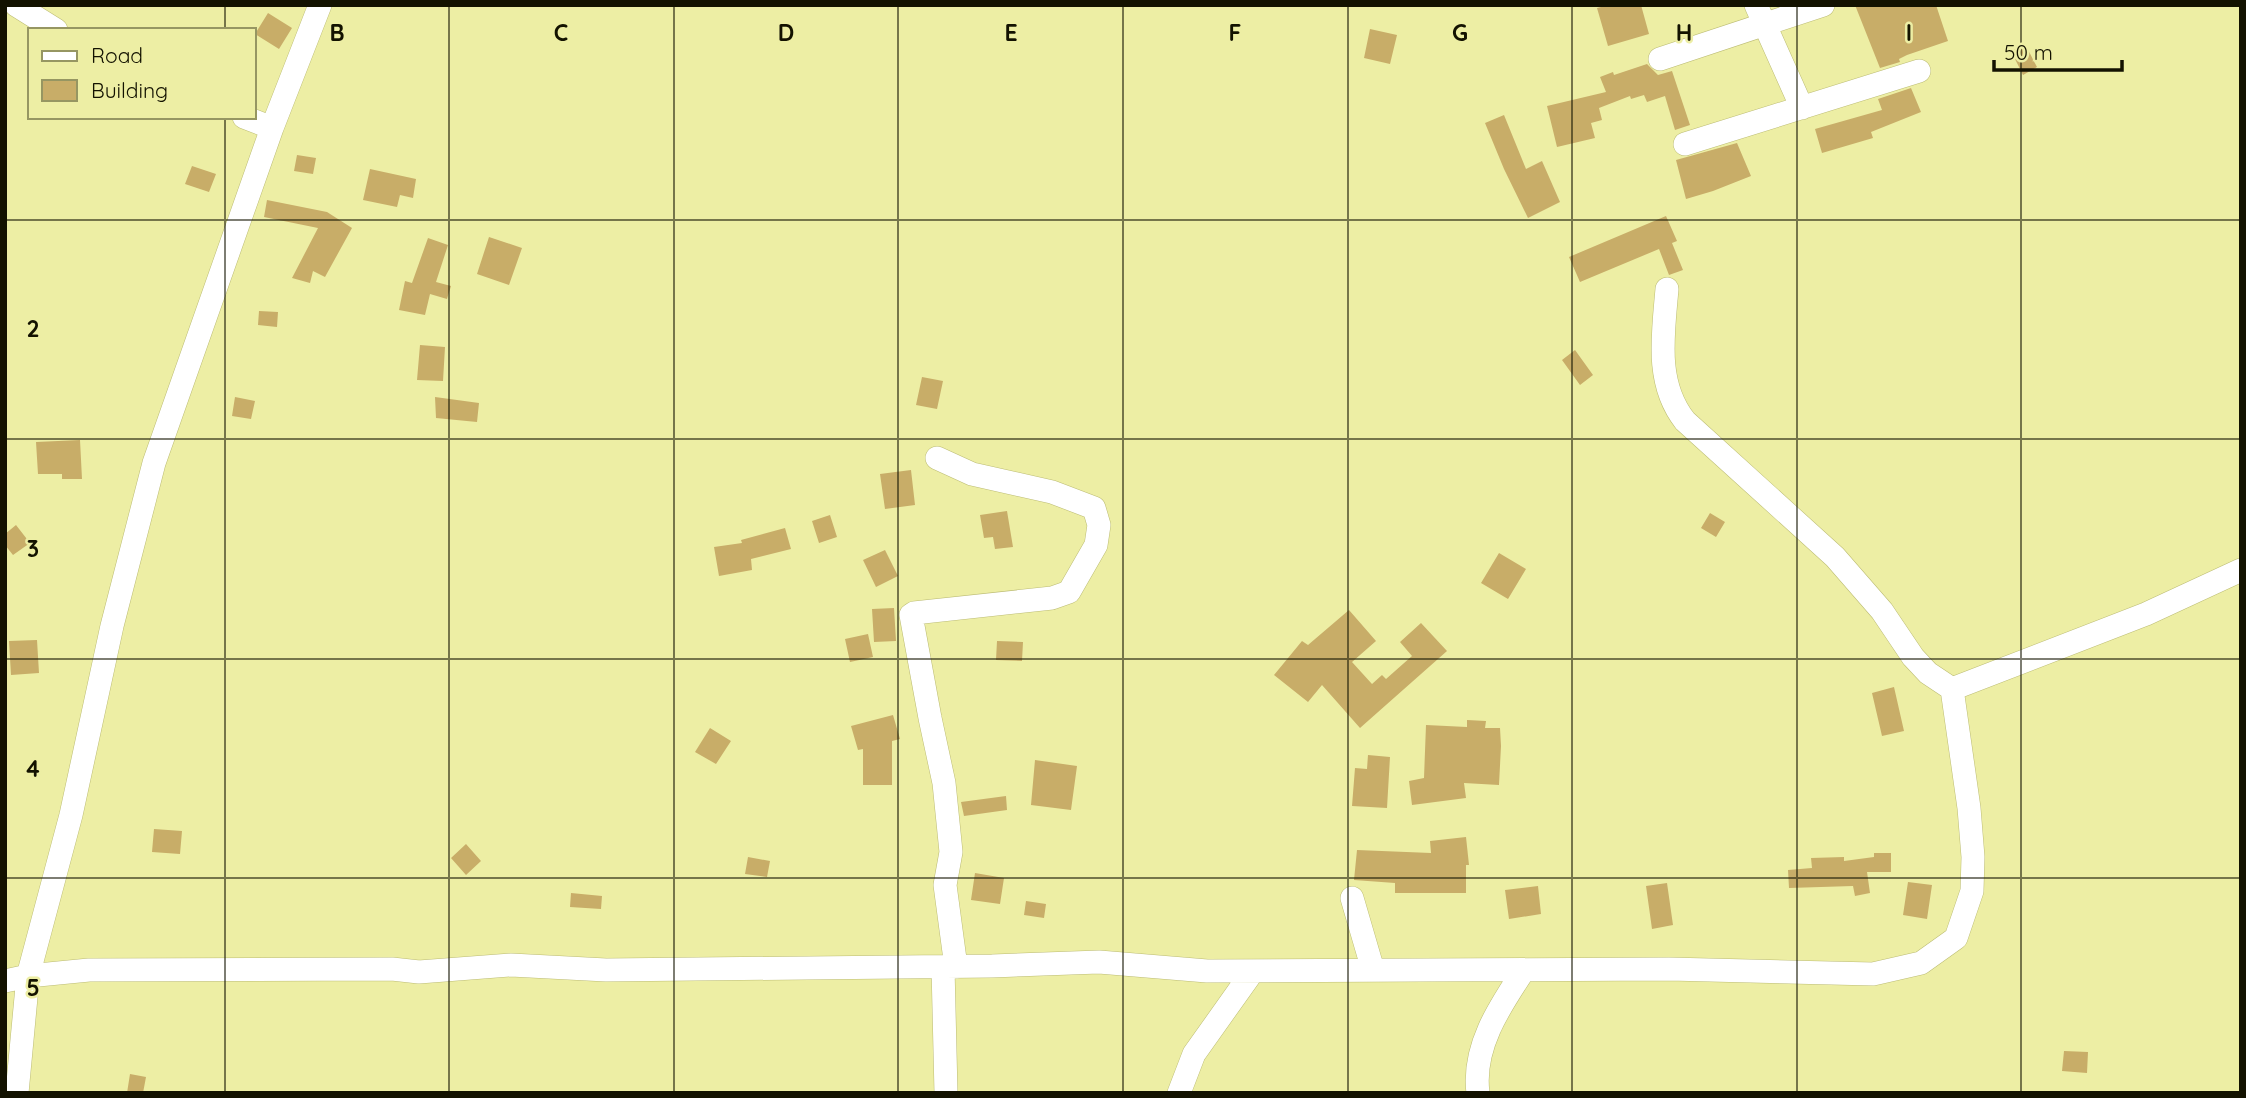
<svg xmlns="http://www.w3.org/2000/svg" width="2246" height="1098" viewBox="0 0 2246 1098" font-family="Quicksand,sans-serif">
  <rect width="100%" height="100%" fill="#edeea4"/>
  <!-- building -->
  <path fill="#c8ad68" d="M1609,5h32l8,29 -41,12 -11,-38z
    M1855,5h81l12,36 -41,14 -8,4 1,3 -20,6z
    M268,13l24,15 -13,21 -24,-15z
    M1370,29l27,6 -7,29 -26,-6z
    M2025,44l12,23 -14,8 -12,-24z
    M1647,64l11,11 14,-4 18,54 -15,5 -10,-34 -18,6 -3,-7 -13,4 -1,-3 -31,12 3,12 -11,3 4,15 -38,9 -10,-41 59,-14 -6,-15 13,-5 1,3z
    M1911,88l10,24 -50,20 2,6 -51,15 -7,-24 67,-19 -4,-11z
    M1504,115l22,54 16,-8 18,41 -32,16 -24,-49 -19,-46z
    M1737,143l14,33 -38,15 -27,8 -10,-39z
    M297,155l19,3 -3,16 -19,-3z
    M192,166l24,8 -7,18 -24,-8z
    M370,169l46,10 -3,19 -13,-3 -3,12 -34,-7z
    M267,200l60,12 25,16 -27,49 -12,-6 -3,12 -18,-5 26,-50 -54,-11z
    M1666,216l11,25 -5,2 11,27 -14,5 -10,-26 -79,33 -11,-25z
    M489,237l33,11 -13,37 -32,-11z
    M428,238l20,7 -12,37 15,4 -4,13 -17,-5 -5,21 -26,-5 6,-29 7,2z
    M259,311l19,1 -1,15 -19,-2z
    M420,345l25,2 -2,34 -26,-1z
    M1575,350l18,25 -13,10 -18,-25z
    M922,377l21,4 -6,28 -21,-4z
    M235,397l20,4 -4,18 -19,-3z
    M435,397l44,6 -2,19 -41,-4z
    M80,440l2,39h-20v-5h-24l-2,-32z
    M911,470l4,35 -30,4 -5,-35z
    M1007,511l6,36 -18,2 -2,-12 -9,1 -4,-23z
    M1710,513l15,9 -9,15 -15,-9z
    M830,515l7,22 -18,6 -7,-22z
    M16,525l14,18 -17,12 -8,-10v-11z
    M785,528l6,21 -40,10 1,11 -33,6 -5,-29 28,-4 -1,-3z
    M885,550l13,26 -22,11 -13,-27z
    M1499,553l27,16 -18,30 -27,-16z
    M894,608l2,33 -22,1 -2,-33z
    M1349,610l27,31 -24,21 20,22 10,-9 4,4 26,-23 -12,-14 21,-19 26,28 -87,77 -38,-43 -14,17 -34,-27 28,-34 6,4z
    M868,634l5,23 -23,5 -5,-23z
    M37,640l2,33 -28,2 -2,-34z
    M997,641l26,1 -1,19 -26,-1z
    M1894,687l10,44 -22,5 -10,-43z
    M893,715l7,24 -8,2v44h-29v-36l-5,1 -7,-24z
    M1467,720l19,1 -1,7h15l1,18 -2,39 -35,-2 2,15 -54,7 -3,-24 15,-3 2,-53 41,2z
    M710,728l21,13 -15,23 -21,-12z
    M1368,755l22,2 -3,51 -35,-2 3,-38 12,1z
    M1035,760l42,6 -6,44 -40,-5z
    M1006,796l1,14 -43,6 -3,-14z
    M154,829l28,2 -2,23 -28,-2z
    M1466,837l3,28h-3v28h-71v-10l-41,-3 3,-30 74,3 -1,-12z
    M466,844l15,17 -15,14 -15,-17z
    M1874,853h17v19h-24l3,21 -15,3 -2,-10 -64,2 -1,-18 24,-2 -1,-10 33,-1v4l30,-4z
    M748,857l22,4 -3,16 -22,-3z
    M975,873l29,5 -4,26 -29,-4z
    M1908,882l24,3 -5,34 -24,-4z
    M1667,883l6,42 -21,4 -6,-43z
    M1538,886l3,28 -32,5 -4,-29z
    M571,893l31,3 -1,13 -31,-2z
    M1026,901l20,3 -2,14 -20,-3z
    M2064,1051l24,1 -1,21 -25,-2z
    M130,1074l16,3 -3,16h-16z"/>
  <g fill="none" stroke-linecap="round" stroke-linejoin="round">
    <!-- minor casing -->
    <g stroke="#bcbc74" stroke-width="24">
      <path id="minor" d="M16,5l40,25
        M1756,5l46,103
        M1660,59l163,-54
        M244,117l28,11
        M1685,144l234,-73
        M937,458l35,16 80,18 42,16 5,17 -3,20 -27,47 -17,6 -138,15 -3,2 19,103 14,65 7,69 -6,33 11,82
        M1952,689l194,-75 95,-44
        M1352,898l21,72
        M943,967l3,126
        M5,981l23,-5 61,-6 303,-1 27,3 92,-7 95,5 386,-4 107,-4 108,9 462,-2 204,5 48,-11 35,-25 16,-47 1,-34 -4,-49 -17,-119 -24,-16 -15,-16 -31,-46 -47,-54 -150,-136c-30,-38 -22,-86 -18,-132
        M17,1093l11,-117 43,-161 41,-189 42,-163 118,-335 48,-123
        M1179,1093l15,-39 59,-83
        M1478,1093c-6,-46 22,-87 46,-123"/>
    </g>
    <!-- minor -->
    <use href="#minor" stroke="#fff" stroke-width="23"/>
  </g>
  <!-- grid -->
  <path fill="none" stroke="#131200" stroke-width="2" stroke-opacity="0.55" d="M225,5v25M449,5v1088M674,5v1088M898,5v1088M1123,5v1088M1348,5v1088M1572,5v1088M1797,5v1088M2021,5v1088M225,117v976M5,220h2236M5,439h2236M5,659h2236M5,878h2236"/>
  <g font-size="23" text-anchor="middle" font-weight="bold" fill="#131200" stroke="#edeea4" stroke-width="5" stroke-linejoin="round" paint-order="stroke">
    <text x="337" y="41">B</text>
    <text x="561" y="41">C</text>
    <text x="786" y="41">D</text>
    <text x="1011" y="41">E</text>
    <text x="1235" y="41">F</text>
    <text x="1460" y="41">G</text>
    <text x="1684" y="41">H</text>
    <text x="1909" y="41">I</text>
    <text x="33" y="337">2</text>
    <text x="33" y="557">3</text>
    <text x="33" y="777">4</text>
    <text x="33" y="996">5</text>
  </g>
  <!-- border -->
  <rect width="2246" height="1098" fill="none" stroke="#131200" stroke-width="14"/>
  <!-- legend -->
  <rect x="28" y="28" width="228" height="91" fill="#edeea4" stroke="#969662" stroke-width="2"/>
  <rect x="42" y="51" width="35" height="10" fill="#ffffff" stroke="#969662" stroke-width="2"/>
  <text x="91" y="63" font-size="21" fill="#131200">Road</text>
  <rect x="42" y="80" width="35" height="21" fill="#c8ad68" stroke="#969662" stroke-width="2"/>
  <text x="91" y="98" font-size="21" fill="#131200">Building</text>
  <!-- scale -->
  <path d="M1994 60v10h128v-10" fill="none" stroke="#131200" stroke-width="3.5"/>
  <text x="2004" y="60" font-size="21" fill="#131200" stroke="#edeea4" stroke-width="5" paint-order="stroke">50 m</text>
</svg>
